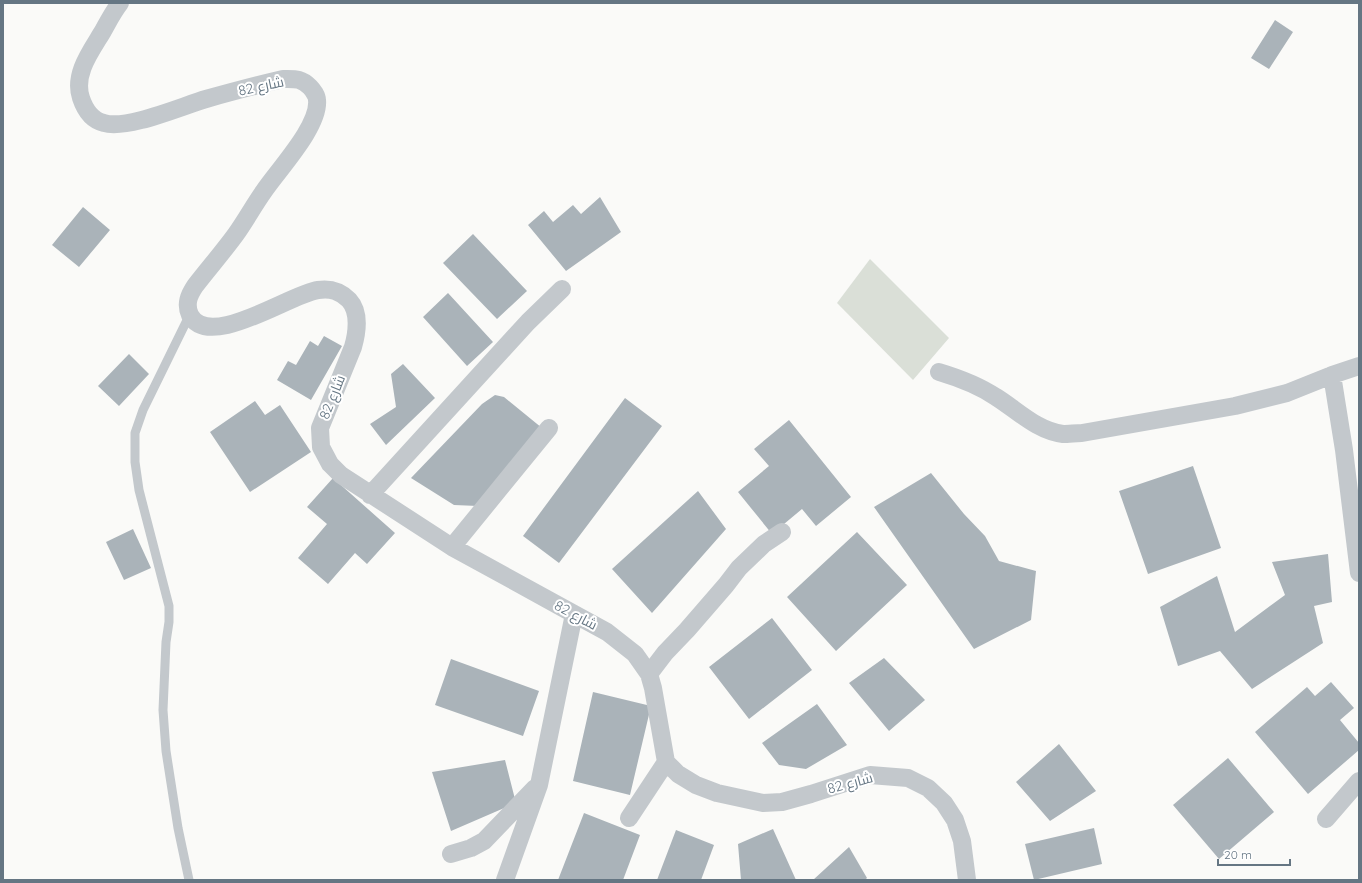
<svg xmlns="http://www.w3.org/2000/svg" width="1362" height="883" viewBox="0 0 1362 883" font-family="Quicksand,Cairo,sans-serif">
  <rect width="100%" height="100%" fill="#fafaf8"/>
  <!-- green -->
  <path fill="#dadfd7" d="M870,259l79,79 -36,42 -76,-77z"/>
  <!-- building -->
  <path fill="#aab3b9" d="M1275,20l18,12 -24,37 -18,-11z
    M600,197l21,35 -55,39 -38,-46 16,-14 9,11 20,-17 8,9z
    M83,207l27,23 -31,37 -27,-22z
    M473,234l54,57 -30,28 -54,-56z
    M448,293l45,49 -26,24 -44,-49z
    M324,336l18,10 -31,54 -34,-20 11,-19 8,4 14,-24 8,5z
    M129,354l20,20 -30,32 -21,-20z
    M403,364l32,34 -49,47 -16,-21 26,-17 -5,-33z
    M495,395l9,2 38,31 -64,78 -24,-1 -43,-27 71,-74z
    M625,398l37,28 -103,137 -36,-27z
    M255,401l10,14 15,-10 31,47 -61,40 -40,-60z
    M789,420l62,77 -35,29 -14,-17 -30,25 -34,-42 31,-26 -15,-17z
    M1193,466l28,82 -73,26 -29,-83z
    M931,473l33,41 21,22 14,25 37,10 -5,49 -57,29 -100,-142z
    M333,478l62,55 -28,31 -12,-11 -27,31 -30,-26 29,-34 -20,-17z
    M698,491l28,38 -74,84 -40,-44z
    M133,529l18,39 -27,12 -18,-38z
    M857,532l50,53 -71,66 -49,-54z
    M1328,554l4,48 -18,4 9,37 -71,46 -32,-38 -42,15 -18,-59 57,-31 18,56 50,-37 -13,-33z
    M772,618l40,52 -63,49 -40,-52z
    M884,658l41,42 -36,31 -40,-48z
    M451,659l88,32 -16,45 -88,-31z
    M1331,682l23,26 -14,12 19,23v7l-51,44 -53,-62 52,-45 8,9z
    M593,692l58,14 -21,89 -57,-14z
    M817,704l30,41 -41,24 -27,-4 -17,-22z
    M1059,744l37,47 -46,30 -34,-39z
    M1228,758l46,54 -55,47 -46,-54z
    M505,760l11,43 -65,28 -19,-59z
    M584,813l56,22 -17,45h-65z
    M1094,828l8,36 -68,16 -9,-36z
    M773,829l23,51h-55l-3,-36z
    M676,830l38,15 -13,35h-44z
    M849,847l18,31 -2,2h-52z"/>
  <g fill="none" stroke-linecap="round" stroke-linejoin="round">
    <!-- lane -->
    <path stroke="#c3c8cc" stroke-width="9" d="M189,880l-11,-52 -12,-77 -3,-41 3,-68 3,-20v-16l-30,-116 -4,-28v-29l8,-23 47,-96"/>
    <!-- street -->
    <path stroke="#c3c8cc" stroke-width="18" d="M120,3c-7,9 -12,19 -17,28 -12,20 -30,43 -22,67 4,12 10,22 23,25 23,7 78,-17 102,-24 25,-7 51,-14 77,-20 12,0 18,-1 27,8 3,3 7,9 7,13 3,26 -39,70 -53,91 -10,14 -18,29 -28,43 -13,18 -28,35 -41,52 -6,9 -10,18 -5,29 19,36 100,-21 128,-25 13,-2 22,1 31,10 11,12 8,33 4,47l-33,81 1,19 9,17 11,11 111,72 122,67 33,18 28,22 14,20 4,14 13,74 12,12 18,11 21,8 46,10 19,-1 29,-8 59,-19 38,3 20,10 16,15 11,17 7,21 5,39
      M939,372c20,6 39,13 57,25 21,13 41,34 67,37 6,0 13,-1 19,-1l153,-27 52,-13 45,-18 27,-9
      M1332,375l12,75 15,123
      M370,495l158,-173 34,-33
      M452,547l97,-119
      M649,674l16,-21 22,-23 39,-45 13,-17 25,-24 18,-12
      M629,818l37,-56
      M1326,819l33,-38
      M451,854l20,-6 13,-7 51,-53
      M505,880l34,-95 35,-171"/>
  </g>
  <g text-anchor="middle" dominant-baseline="central" stroke-width="4" stroke-linejoin="round" paint-order="stroke">
    <!-- street labels -->
    <g font-size="14" fill="#657683" stroke="#fff">
      <text transform="translate(261 86) rotate(-12)">شارع 82</text>
      <text transform="translate(332 397) rotate(-68)">شارع 82</text>
      <text transform="translate(576 615) rotate(28)">شارع 82</text>
      <text transform="translate(850 783) rotate(-15)">شارع 82</text>
    </g>
  </g>
  <!-- border -->
  <rect width="1362" height="883" fill="none" stroke="#657683" stroke-width="8"/>
  <!-- scale -->
  <path d="M1218 859v6h72v-6" fill="none" stroke="#657683" stroke-width="2"/>
  <text x="1224" y="859" font-size="12" fill="#657683" stroke="#ffffff" stroke-width="3" paint-order="stroke">20 m</text>
</svg>
